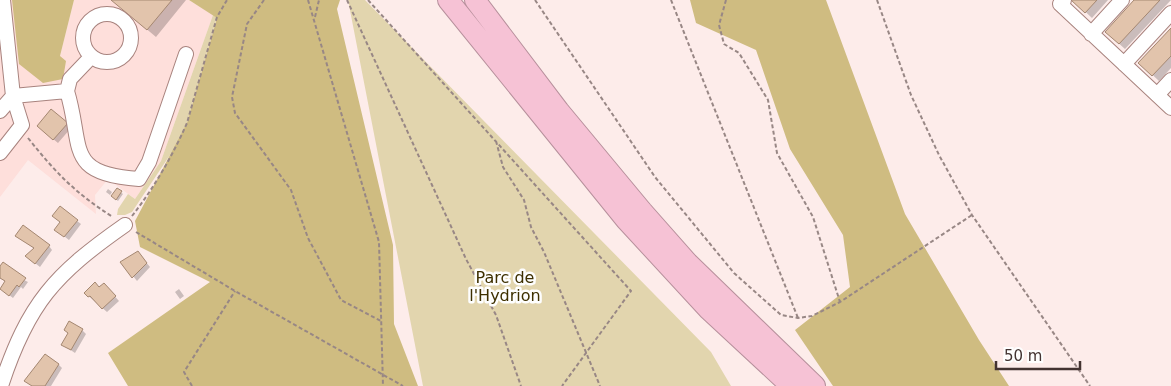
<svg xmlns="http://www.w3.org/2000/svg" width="1171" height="386" viewBox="0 0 1171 386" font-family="'DejaVu Sans',sans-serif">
  <rect width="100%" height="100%" fill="#fdecea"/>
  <!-- built -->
  <path fill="#fedfdb" d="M0,0h12l1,2 6,62 41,-8 14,-56h115l24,15 -52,146 -26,38 -27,-20 -13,16 1,19 -68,-54 -28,37z"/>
  <!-- green -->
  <path fill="#e2d5ae" d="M348,0h17l346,352 20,34h-308z
    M213,15l4,2 -30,106 -7,17 -48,72 -7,3h-8l1,-6 10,-15 7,5 26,-38z"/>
  <!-- forest -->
  <path fill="#cfbc81" d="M12,0h62l-14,56 6,5 -3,18 -20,4 -24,-19z
    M189,0h151l-3,9 56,236 1,79 24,62h-290l-20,-33 102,-71 -70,-35 -5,-26 52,-98 30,-105z
    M690,0h136l79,214 74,126 30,46h-176l-38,-56 55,-43 -7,-52 -53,-86 -34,-99 -60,-27z"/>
  <!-- shadow -->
  <path fill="#0003" d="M112,0h74l-30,37z
    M1073,0h35l-16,18z
    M1136,0h35l-46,49 -19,-17z
    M1171,30v38l-12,13 -19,-18z
    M67,124l4,4 -13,15 -16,-13z
    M108,189l4,3 -2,3 -4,-3z
    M117,189l6,5 -5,7 -6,-5z
    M77,221l4,3 -12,16 -9,-7 1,-11z
    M17,236l32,10 3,4 -12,17 -14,-11 9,-7z
    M141,256l9,11 -13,14 -15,-19z
    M0,268l28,14 -5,7 -2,-2 -8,11 -8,-6 1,-10 -6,-4z
    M104,284l15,17 -12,11 -22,-19z
    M179,289l5,7 -4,3 -5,-7z
    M82,330l4,4 -11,19 -12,-8z
    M58,364l4,4 -11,18h-19l-6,-5z"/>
  <!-- building -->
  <path fill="#e2c4ac" stroke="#a48771" d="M111,0h61l-25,30z
    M1071,0h26l-12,13z
    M1134,0h26l-41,44 -14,-12z
    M1171,28v28l-19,20 -14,-13z
    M51,109l17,14 -15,17 -16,-14z
    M117,188l5,3 -6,9 -5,-4z
    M60,206l18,14 -14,17 -10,-7 6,-8 -8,-6z
    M23,225l27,20 -15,19 -10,-8 9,-8 -19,-12z
    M138,251l9,12 -15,15 -12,-16z
    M3,262l23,16 -7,9 -2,-2 -8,11 -9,-7 5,-8 -5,-3v-12z
    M95,282l4,5 5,-4 12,13 -14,13 -12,-13 -2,1 -4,-4z
    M69,321l14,8 -12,21 -10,-5 7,-12 -4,-3z
    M45,354l14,10 -14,22h-13l-8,-5z"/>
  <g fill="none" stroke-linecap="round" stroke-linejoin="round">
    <!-- minor casing -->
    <g stroke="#a8837e" stroke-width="16">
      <path id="minor" d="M1064,0l-4,4 111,104
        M83 38a24 24 0 1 1 48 0a24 24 0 1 1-48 0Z
        M1091,34l31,-34
        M1124,64l47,-51
        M67,91c17,56 -3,83 72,88l10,-17 37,-108
        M1157,95l14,-15
        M0,111l13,-15 54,-5 3,-12 21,-22
        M0,153l22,-28 -9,-29 -10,-96
        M1,386c27,-83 54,-112 124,-161"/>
    </g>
    <!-- highway casing -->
    <g stroke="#b7909c" stroke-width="22">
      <path id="highway" d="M448,0l178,220 83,90 82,76
        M475,0l84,111 83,100 46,52 127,123"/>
    </g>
    <!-- path -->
    <path stroke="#988785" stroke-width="2" stroke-dasharray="4 2.5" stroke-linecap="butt" d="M264,0l-17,24 -15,73 3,16 56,77 17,48 33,62 40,21
      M308,0l71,242 4,144
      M347,0l119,259 30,56 25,71
      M368,0l263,291 -69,95
      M535,0l120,177 79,96 47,42 17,3 14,-2 28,-14 132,-87
      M671,0l127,318
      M726,0l-7,25 5,19 15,9 29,47 9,53 36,64 27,85
      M877,0l34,95 28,60 33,60 118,171
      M315,17l4,-17
      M28,138c27,34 48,56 85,79
      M496,141l7,26 21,33 7,27 13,25 56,134
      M132,216c22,-28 41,-61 55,-93l30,-106 10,-17
      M136,232l99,59 168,95
      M192,386l-8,-14 51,-81"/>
    <!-- minor -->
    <use href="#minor" stroke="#fff" stroke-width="14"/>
    <!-- highway -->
    <use href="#highway" stroke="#f6c2d5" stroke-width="20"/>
  </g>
  <g text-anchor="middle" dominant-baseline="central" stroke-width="5" stroke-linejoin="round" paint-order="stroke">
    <!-- park labels -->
    <g font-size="16" fill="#3e3000" stroke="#fefefe">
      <text x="505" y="277">Parc de<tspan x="505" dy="18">l'Hydrion</tspan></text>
    </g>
  </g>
  <!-- scale -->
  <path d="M996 361v8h84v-8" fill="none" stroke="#433331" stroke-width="2.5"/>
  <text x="1004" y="361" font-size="15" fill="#433331" stroke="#fefefe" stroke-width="4" paint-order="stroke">50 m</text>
</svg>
